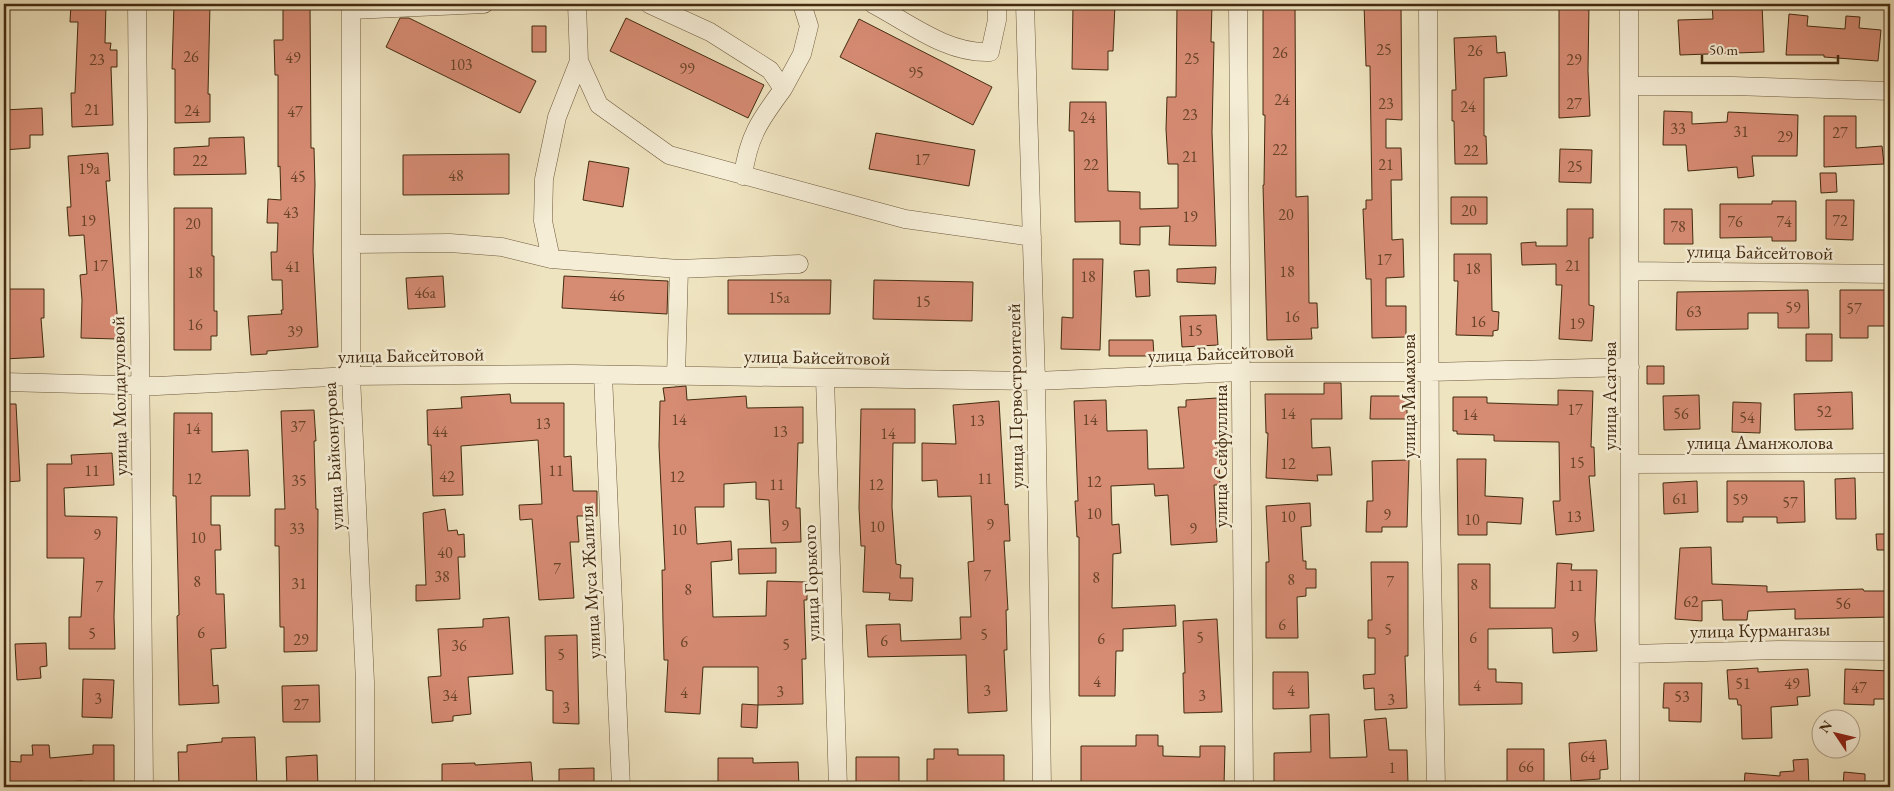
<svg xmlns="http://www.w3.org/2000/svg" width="1894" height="791" viewBox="0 0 1894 791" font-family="'EB Garamond',serif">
  <rect width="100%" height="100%" fill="#efe4c0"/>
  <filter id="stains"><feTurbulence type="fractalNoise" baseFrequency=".004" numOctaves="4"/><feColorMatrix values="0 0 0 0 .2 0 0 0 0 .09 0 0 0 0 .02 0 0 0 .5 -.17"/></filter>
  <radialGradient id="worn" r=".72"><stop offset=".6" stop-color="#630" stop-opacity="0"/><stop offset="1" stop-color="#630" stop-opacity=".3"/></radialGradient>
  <!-- building -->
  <path fill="#d68b73" stroke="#432b10" d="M71,4h35l-1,39h6l-1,7h7v17h-6l2,58 -41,2 -1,-34h4l3,-71h-8z
    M174,4h36l-2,90h2v28l-35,1v-54h-3z
    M283,4h27l1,144h3l1,37 -2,66 5,96 -51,4v3l-16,1 -3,-39 34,-2 -1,-4h2l-1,-30h-10l-1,-28h6l1,-29h-11l1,-24 13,1 -1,-34 -2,1v-92h-3l-1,-35h9z
    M1073,4h42l-2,47h-5v19l-36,-1z
    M1177,4h35l-1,38h3l-2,90 4,114 -47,-1 1,-19 -30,1v18l-20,-1v-23l-45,1 -1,-91h-5l1,-29h36l2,89 32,1v17l38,-1v-44h-10l-2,-35 1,-32h9z
    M1263,4h32l1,193 12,-1 1,107h8l1,25h-7l1,11 -45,1 -4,-155h1l1,-70h-2z
    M1364,4h37l1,116 -16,-1v29h15l1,32h-11l1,60 11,-1 1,38 -18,1v28h20v31l-34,1 -1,-59h-5l-3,-70h3v-9h6l-2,-134h-4z
    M1559,4h30l-1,67 2,45 -31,2z
    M1712,4h50l2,48 -84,3 -2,-35 35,-1z
    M1789,14l19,2 -1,10 38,3 1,-13 14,1 -1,11 22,2 -3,31 -54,-4v-2h-38z
    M400,18h9l127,63 -16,32 -134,-66z
    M626,18l138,67 -16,33 -138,-67z
    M859,19l133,68 -19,38 -133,-68z
    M532,26h14v26h-14z
    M1496,36l1,17 8,-1 2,24 -23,2v58h2l1,28h-32l-1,-43h-2v-31h4l-2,-52z
    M42,108l1,27h-13v13l-26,2v-40z
    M1664,111l28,1v12l35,-2 1,-10 70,3 -1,41h-45l2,20 -16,2 -1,-11 -49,4 -2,-26h-23z
    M1824,116h32v32l26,-2 2,18 -60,3z
    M876,133l99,17 -6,36 -100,-17z
    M244,137l2,37 -72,1v-27l35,-2v-8z
    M1560,149l32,1 -1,33 -32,-1z
    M108,153l2,28h-4l11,132v26l-36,-1 1,-38 -2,-25 7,-1 -3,-39 -15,1 -2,-29h4l-3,-51z
    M509,154v40l-106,1v-40z
    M589,161l40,7 -6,39 -40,-7z
    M1820,173h16l1,19 -16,1z
    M1451,197h36v27h-36z
    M1826,200h28l-1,40 -27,-1z
    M1772,201h24v40h-24v-4l-52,1v-34h52z
    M174,208h38v48h2v55h3v25h-6v14h-37z
    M1567,209h26v29h-4v67l5,1 -2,35 -33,-2 3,-54h-6v-21l-34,1 -1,-22 15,-1v4h31z
    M1664,209h28l1,35h-29z
    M1454,254h37l1,57 7,1 -1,18 -5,1v5l-37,-1 2,-54h-4z
    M1073,259h30l-3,91 -39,-1 1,-32 11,1z
    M1216,267l-1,17 -38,-2v-13z
    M1149,270l1,26 -14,1 -2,-26z
    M443,276l2,31 -37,2 -2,-31z
    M564,276l104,5 -1,33 -105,-6z
    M728,280h103l-1,34h-102z
    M874,280l99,2 -1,39 -99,-2z
    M4,289h40v29h-3l3,39 -40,2z
    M1808,290l1,38h-31v-15h-30v16l-72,1 1,-38z
    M1840,290h50v36h-22v12h-28z
    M1216,315l2,30 -36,2 -2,-31z
    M1806,334h26v27h-26z
    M1109,340h44l1,16h-45z
    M1647,366h17v18h-17z
    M1324,383h17l1,36h-31l1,29 18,-1 2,28h-15l1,6 -52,-3 2,-45h-2l-1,-39h59z
    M686,386l1,14 59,-4 1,12 56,-1v36h-5l-2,65h4l1,34 -30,1 -2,-43 -13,-1v-17l-32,2v23h-29l2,37 34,-3 1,19 -21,2 2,55 53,-1 1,-35 40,1v18h-3l2,59h-4l1,45 -45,1v-38h-55l-3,47 -35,-2 3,-52h-4l-1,-36 -1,-54h3l-6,-124 1,-45h5l-2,-13z
    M1558,390l35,1 -2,56h3l1,29h-6l5,55 -38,4 -3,-34h7l-1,-59 -65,-1v-6l-37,-1v-3h-4v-34h34v6l71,2z
    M1852,392l1,37 -58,1 -1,-36z
    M510,394l1,9h53v54l7,-1 2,35h24v25h-20l2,26h-9l4,56 -35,2 -7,-81 -12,1 -1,-15 23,-1 -4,-64 -77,6 2,49 -30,1 -2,-51h-3l-1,-35 35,-2 -1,-11z
    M1699,395l1,34 -36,1 -1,-34z
    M1371,396h36v23h-37z
    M1217,398l3,87h-6l3,57 -46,3 -3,-50 -13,1 -1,-12 -43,2 1,39 7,-1 2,29 -8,1 -1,54 63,-3 1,21 -53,3v22h-7l-1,45h-36v-159h-2l-2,-36h3l-4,-100 32,-1 1,31 40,-1 1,39 36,-1 -6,-61h8v-7z
    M999,401l6,104 3,-1 2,37h-6l4,69h-2l1,40h-3l3,61 -39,2 -2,-58 -98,2 -2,-32 34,-1 1,17 60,-2 -1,-22h11l-3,-55 6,-1 -3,-65 -33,1 -1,-17 -15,1v-38l34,1 -3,-39z
    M1733,402l28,1 -1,30 -28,-1z
    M4,404h12l4,77 -16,1z
    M861,409h54v34h-22l-1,64 4,57 5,1 -1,13h13l-1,23 -23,-1 1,-7 -27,-1 2,-46h-4l-2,-38z
    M314,410l2,31h-2l2,68h2l-1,142 -33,1v-25h-4l-1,-81h-4v-37h10l-4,-98z
    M174,413h38v39l36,-2 2,46h-39v29h9l1,25h-6l1,44h8l2,54 -15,1 2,37 5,-1 1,18 -40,2 -2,-89 2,-1 -3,-119h-3z
    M112,453l2,32 -50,3 1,28 52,1 -3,100 1,32h-46v-32h12l3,-59h-37v-94h25l-1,-9z
    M1457,459h29l-1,37 38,2 -2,26 -34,-2v13h-29z
    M1409,460l-2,67h-25v5h-16l1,-31h6l-1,-40z
    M1855,478l1,41h-20l-1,-40z
    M1697,481l1,31 -34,2 -1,-31z
    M1727,481h77l1,41 -28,1v-6h-34v5h-16z
    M1310,503l1,23 -10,1 2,34h3v8h10v19h-10v8l-9,1 1,41h-32v-76h3l-3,-56z
    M445,509l3,22 9,-1 1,5 6,-1 1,23h-7l2,42 -44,2v-16h10l-3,-72z
    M1876,534h14v16h-13z
    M1711,547l1,37 55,2v6l96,-3 1,2h26v26l-95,2v-10l-47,2 -1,9h-24l-1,-20 -20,1v20l-27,-2 5,-71z
    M776,548v25l-37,1 -1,-25z
    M1371,562h37v94h-3l2,52 -32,2 -1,-22 -10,1 -1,-14 12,-1v-36h-7v-18h4z
    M1557,563l15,1 -1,6h26l-2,50 2,31 -44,2 -1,-25 -64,1v40h8v13l26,1v21l-63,1 -1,-141h32v44h65z
    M509,617l4,57 -45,3 3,37 -18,2v5l-21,2 -4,-46 13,-1 -3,-47 45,-2v-8z
    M1217,619l5,93 -38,1 -1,-40h2l-2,-52z
    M577,635l2,89 -26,-1v-32l-7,-1 -1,-54z
    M46,643l1,23 -7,1 1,11 -24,2 -2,-36z
    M1758,668v4l50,-3 2,27 -13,1 1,8 -27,2 1,31 -30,1 -1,-34h-3l-1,-6h-8l-2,-29z
    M1845,669l45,2v28h-16v6l-30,-1z
    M1273,672h35l1,36 -36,1z
    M83,679l31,1 -2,38 -30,-1z
    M1664,683h38l-1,39 -32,-1v-13h-6z
    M319,685l1,37h-37l-1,-36z
    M742,704l16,1 -1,23 -16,-1z
    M1329,714l1,44 37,-1 -3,-37 22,-2 3,32h18l1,33 -134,1v-31l37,-1 -1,-37z
    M1136,735h22v11h5v10l37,1v-11h25l-1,40 -143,1v-41h55z
    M255,737l2,50h-78l-1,-35h9v-7l35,-3v-4z
    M1606,740l2,29 -8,1v9l-29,2 -2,-38z
    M32,745h17l1,13 43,-4v-9h21v42h-31v-6l-39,2v4h-40v-26l17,1v-7h12z
    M934,749h24v6h46v32h-77v-28h7z
    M1507,749h37v33h-37z
    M317,755l1,32h-31l-1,-30z
    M856,757h43v30h-43z
    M718,758h35v5l45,-1 1,25h-81z
    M1808,759l1,28h-65l1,-14 35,3v-4l14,-1 -1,-11z
    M531,762l2,25h-91v-23l33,-1v2z
    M594,768v19h-35v-18z
    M1844,772l21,2v13h-22z"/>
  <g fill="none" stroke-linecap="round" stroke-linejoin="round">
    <!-- minor casing -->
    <g stroke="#6e593c" stroke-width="19">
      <path id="minor" d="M137,4l7,783
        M351,4v372l14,306v105
        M649,4l61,28 60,38 13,19c-23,31 -35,48 -40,87
        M873,4c36,19 74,50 117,48l7,-32v-16
        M1025,4l11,377 6,406
        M1238,4l6,783
        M1428,4l2,458 6,325
        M1629,4l1,783
        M352,10l132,-6
        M579,61l20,44 70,50 236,64 127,18
        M1630,86h103l157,5
        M783,89l19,-35 7,-28 -7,-22
        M353,244l97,-1 52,4 49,12 128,10 120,-5
        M551,259l-8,-38 1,-42 13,-62 22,-56 -2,-57
        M1630,271l260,3
        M603,375l18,412
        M676,376l3,-107
        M825,378l13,409
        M4,382l153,4 194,-10 221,-2 464,7 205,-9h188l201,-5
        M1630,464l260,-1
        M1630,654l149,-4 111,1"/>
    </g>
    <!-- minor -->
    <use href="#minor" stroke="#f5edd6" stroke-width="18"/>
  </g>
  <g text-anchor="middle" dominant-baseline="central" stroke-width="5" stroke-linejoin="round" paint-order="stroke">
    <!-- number labels -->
    <g font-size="16" fill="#684329">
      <text x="1384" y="49">25</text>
      <text x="1475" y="50">26</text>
      <text x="1280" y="52">26</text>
      <text x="191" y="56">26</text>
      <text x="293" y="57">49</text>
      <text x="1192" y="58">25</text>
      <text x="97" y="59">23</text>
      <text x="1574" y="59">29</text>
      <text x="461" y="64">103</text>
      <text x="687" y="68">99</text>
      <text x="916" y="72">95</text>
      <text x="1282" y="99">24</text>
      <text x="1386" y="103">23</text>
      <text x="1574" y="103">27</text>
      <text x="1468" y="106">24</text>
      <text x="92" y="109">21</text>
      <text x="192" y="110">24</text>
      <text x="295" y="111">47</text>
      <text x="1190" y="114">23</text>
      <text x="1088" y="117">24</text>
      <text x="1678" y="128">33</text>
      <text x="1741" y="131">31</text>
      <text x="1840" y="132">27</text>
      <text x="1785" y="136">29</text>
      <text x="1280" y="149">22</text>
      <text x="1471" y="150">22</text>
      <text x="1190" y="156">21</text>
      <text x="922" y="159">17</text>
      <text x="200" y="160">22</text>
      <text x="1091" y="164">22</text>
      <text x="1386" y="164">21</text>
      <text x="1575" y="166">25</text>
      <text x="89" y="168">19а</text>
      <text x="456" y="175">48</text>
      <text x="298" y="176">45</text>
      <text x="1469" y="210">20</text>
      <text x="291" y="212">43</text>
      <text x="1286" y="214">20</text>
      <text x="1190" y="216">19</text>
      <text x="88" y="220">19</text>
      <text x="1840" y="220">72</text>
      <text x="1735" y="221">76</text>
      <text x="1784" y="221">74</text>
      <text x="193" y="223">20</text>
      <text x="1678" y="226">78</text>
      <text x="1384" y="259">17</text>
      <text x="100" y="265">17</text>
      <text x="1573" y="265">21</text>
      <text x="293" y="266">41</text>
      <text x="1473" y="268">18</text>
      <text x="1287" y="271">18</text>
      <text x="195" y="272">18</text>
      <text x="1088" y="276">18</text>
      <text x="425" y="292">46а</text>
      <text x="617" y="295">46</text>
      <text x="779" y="297">15а</text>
      <text x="923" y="301">15</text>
      <text x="1793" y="307">59</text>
      <text x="1854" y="308">57</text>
      <text x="1694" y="311">63</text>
      <text x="1292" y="316">16</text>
      <text x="1478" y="321">16</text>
      <text x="1577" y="323">19</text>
      <text x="195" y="324">16</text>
      <text x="1195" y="330">15</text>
      <text x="295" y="331">39</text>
      <text x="1575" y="409">17</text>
      <text x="1824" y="411">52</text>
      <text x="1288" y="413">14</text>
      <text x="1681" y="413">56</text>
      <text x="1470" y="414">14</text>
      <text x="1747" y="417">54</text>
      <text x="679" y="419">14</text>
      <text x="1090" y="419">14</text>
      <text x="977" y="420">13</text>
      <text x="543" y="423">13</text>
      <text x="298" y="426">37</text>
      <text x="193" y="428">14</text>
      <text x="440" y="431">44</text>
      <text x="780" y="431">13</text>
      <text x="888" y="433">14</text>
      <text x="1577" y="462">15</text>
      <text x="1288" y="463">12</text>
      <text x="92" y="470">11</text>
      <text x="556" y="470">11</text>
      <text x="447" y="476">42</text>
      <text x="677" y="476">12</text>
      <text x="194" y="478">12</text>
      <text x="985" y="478">11</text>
      <text x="299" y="480">35</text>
      <text x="1094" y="481">12</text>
      <text x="777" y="484">11</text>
      <text x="876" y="484">12</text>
      <text x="1680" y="498">61</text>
      <text x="1740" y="499">59</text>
      <text x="1790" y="502">57</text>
      <text x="1094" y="513">10</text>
      <text x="1387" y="514">9</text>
      <text x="1288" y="516">10</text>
      <text x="1574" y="516">13</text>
      <text x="1472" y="519">10</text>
      <text x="990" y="524">9</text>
      <text x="785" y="525">9</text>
      <text x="877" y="526">10</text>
      <text x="297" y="528">33</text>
      <text x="1193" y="528">9</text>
      <text x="679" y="529">10</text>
      <text x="97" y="534">9</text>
      <text x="198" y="537">10</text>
      <text x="445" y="552">40</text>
      <text x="557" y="568">7</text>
      <text x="987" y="575">7</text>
      <text x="442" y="576">38</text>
      <text x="1096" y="577">8</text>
      <text x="1291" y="579">8</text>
      <text x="197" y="581">8</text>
      <text x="1390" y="581">7</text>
      <text x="299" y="583">31</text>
      <text x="1474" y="584">8</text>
      <text x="1576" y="585">11</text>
      <text x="99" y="586">7</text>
      <text x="688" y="589">8</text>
      <text x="1691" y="601">62</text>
      <text x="1843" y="603">56</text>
      <text x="1282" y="624">6</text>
      <text x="1388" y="629">5</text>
      <text x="201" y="632">6</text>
      <text x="92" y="633">5</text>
      <text x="984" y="634">5</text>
      <text x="1575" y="636">9</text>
      <text x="1200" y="637">5</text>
      <text x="1473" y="637">6</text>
      <text x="1101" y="638">6</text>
      <text x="301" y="639">29</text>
      <text x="884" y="640">6</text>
      <text x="684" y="641">6</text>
      <text x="786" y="644">5</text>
      <text x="459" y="645">36</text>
      <text x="561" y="654">5</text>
      <text x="1097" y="681">4</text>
      <text x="1743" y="683">51</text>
      <text x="1792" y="683">49</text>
      <text x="1477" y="685">4</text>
      <text x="1859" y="687">47</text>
      <text x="987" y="690">3</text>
      <text x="1291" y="690">4</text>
      <text x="780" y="691">3</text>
      <text x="684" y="692">4</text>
      <text x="450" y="695">34</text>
      <text x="1202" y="695">3</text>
      <text x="1682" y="696">53</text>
      <text x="98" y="698">3</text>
      <text x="1391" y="699">3</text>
      <text x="301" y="704">27</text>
      <text x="566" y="707">3</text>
      <text x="1588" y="756">64</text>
      <text x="1526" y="766">66</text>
      <text x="1392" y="767">1</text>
    </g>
    <!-- street labels -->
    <g font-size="19" fill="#432b10" stroke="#f5edd6">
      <text transform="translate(1760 252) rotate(1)">улица Байсейтовой</text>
      <text transform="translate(1221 353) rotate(-2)">улица Байсейтовой</text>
      <text transform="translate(411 355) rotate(-1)">улица Байсейтовой</text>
      <text transform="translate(817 357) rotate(1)">улица Байсейтовой</text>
      <text transform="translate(119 396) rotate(-91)">улица Молдагуловой</text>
      <text transform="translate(1015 396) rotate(-91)">улица Первостроителей</text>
      <text transform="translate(1408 396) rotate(-90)">улица Мамахова</text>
      <text transform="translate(1609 396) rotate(-90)">улица Асатова</text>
      <text x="1760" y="442">улица Аманжолова</text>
      <text transform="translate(333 456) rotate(-93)">улица Байконурова</text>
      <text transform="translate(1220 456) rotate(-90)">улица Сейфуллина</text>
      <text transform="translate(590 582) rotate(-93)">улица Муса Жалиля</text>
      <text transform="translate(811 583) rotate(-92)">улица Горького</text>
      <text transform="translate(1760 630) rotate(-1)">улица Курмангазы</text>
    </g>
  </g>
  <!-- margin -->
  <rect width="1894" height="791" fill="none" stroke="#efe4c0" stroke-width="20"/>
  <rect x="5" y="5" width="1884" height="781" fill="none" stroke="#432b10" stroke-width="2.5"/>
  <rect x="10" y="10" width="1874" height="771" fill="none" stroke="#432b10"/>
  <!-- north arrow -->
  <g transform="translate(1836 734) rotate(305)"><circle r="24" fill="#f5edd6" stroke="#ae9f87"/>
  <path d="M0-4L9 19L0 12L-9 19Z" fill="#8f2418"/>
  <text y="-8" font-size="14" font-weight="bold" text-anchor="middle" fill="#432b10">N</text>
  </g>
  <!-- scale -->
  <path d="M1702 55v8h136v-8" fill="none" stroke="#432b10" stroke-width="2.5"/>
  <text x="1709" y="55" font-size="15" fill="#432b10" stroke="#f5edd6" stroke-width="4" paint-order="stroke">50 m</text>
  <rect width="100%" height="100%" filter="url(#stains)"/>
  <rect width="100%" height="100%" fill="url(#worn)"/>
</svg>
